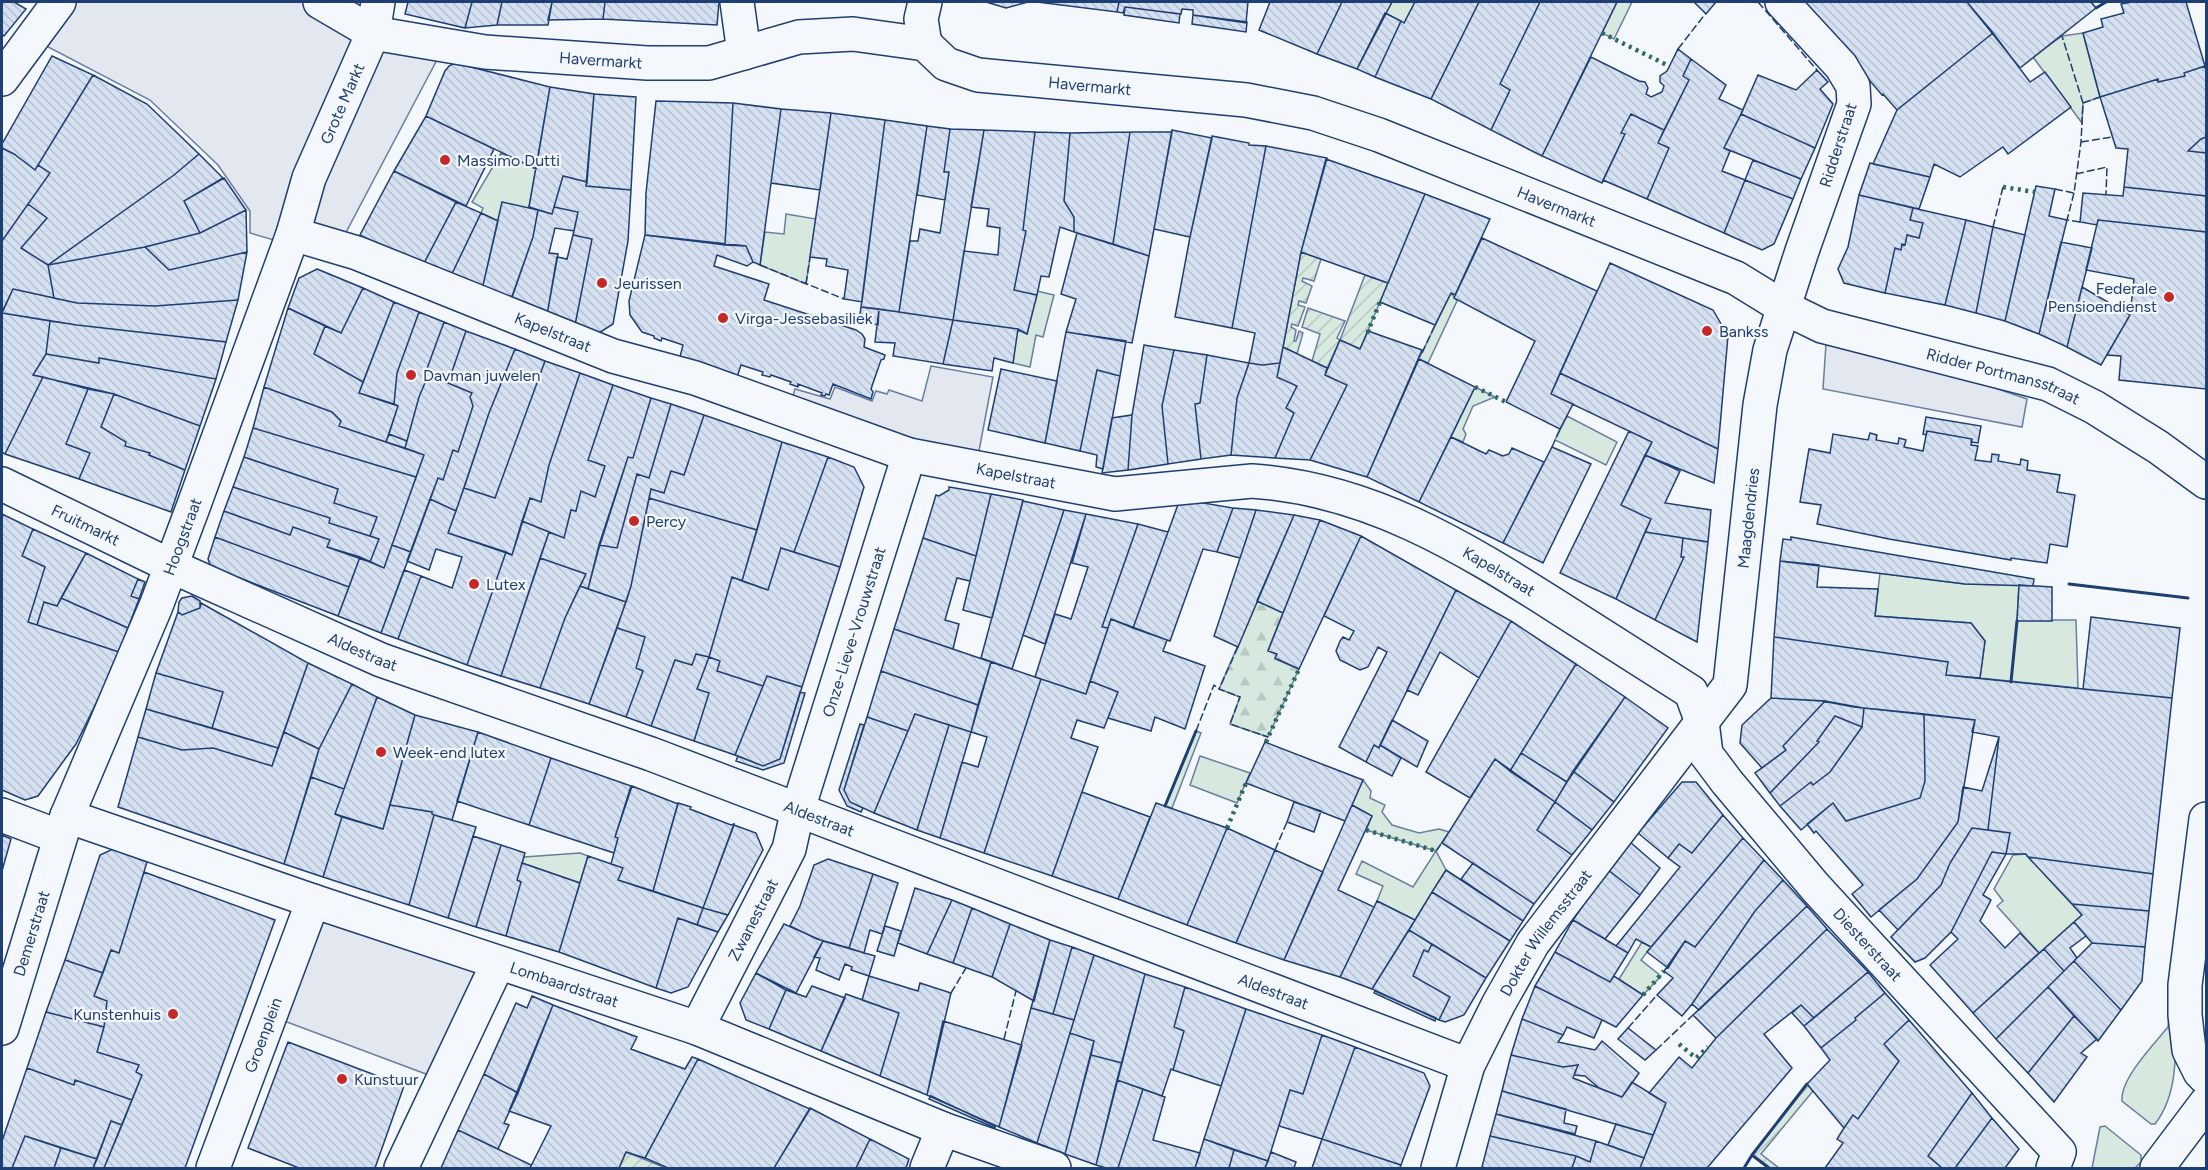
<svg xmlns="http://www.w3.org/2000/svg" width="2208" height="1170" viewBox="0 0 2208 1170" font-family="Figtree,sans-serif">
  <defs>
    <pattern id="forest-firs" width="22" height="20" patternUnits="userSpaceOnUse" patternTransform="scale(1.5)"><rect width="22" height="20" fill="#d7e8df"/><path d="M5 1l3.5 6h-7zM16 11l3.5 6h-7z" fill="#b8c8c3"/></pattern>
    <pattern id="garden-furrows" width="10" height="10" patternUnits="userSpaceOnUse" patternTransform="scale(1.5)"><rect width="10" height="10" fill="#d7e8df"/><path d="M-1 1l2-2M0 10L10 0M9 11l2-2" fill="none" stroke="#b8c8c3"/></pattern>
    <pattern id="building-back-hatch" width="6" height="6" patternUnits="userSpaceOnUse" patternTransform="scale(1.5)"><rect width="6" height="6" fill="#d5e0f0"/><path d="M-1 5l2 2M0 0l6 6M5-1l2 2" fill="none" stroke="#b6c1d1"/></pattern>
  </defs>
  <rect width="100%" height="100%" fill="#f4f7fb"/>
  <!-- grass -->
  <path fill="#d7e8df" stroke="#687fa3" stroke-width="1.5" d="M1392,2h23l-11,21 -19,-10z
    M1617,2h15l-18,37 -12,-6z
    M2083,33l17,64 -17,6 -1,20 -49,-66 29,-21z
    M501,153l35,16 -7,38 -31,14 -17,-8 2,-5 -11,-6z
    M786,214l30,5 -10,65 -46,-19 5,-33 19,2z
    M1037,291l17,4 -11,42 -7,-2 -6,32 -17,-4 4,-33 10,4z
    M1451,293l6,8 -29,62 -9,-4z
    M1475,387l20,10 -22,9 -10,23 3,5 -3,8 -12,-5z
    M1567,416l50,26 -11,23 -51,-25z
    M1880,573l85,11 54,1 -2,35h59l2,68 -98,-10 5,-37 -14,-18 -96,-7z
    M1196,731l5,2 -29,75 -7,-2z
    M1200,756l50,17 -13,30 -47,-18z
    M1363,780l8,11 -1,7 15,7 -3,7 10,13 27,8 20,-4 10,3 -13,19 10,19 -31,50 -38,-19 6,-15 -27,-12 6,-13 51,26 23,-36 -70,-21 6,-14 -20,-11z
    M580,853l8,3 -8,27 -58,-20 2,-6z
    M2026,854l56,61 -43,38 -42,-47 6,-5 -9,-12 19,-34z
    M1642,942l9,5 -10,13 20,16 -18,19 -24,-16z
    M2169,1018c11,32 7,79 -14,106h-4l-29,-23c-2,-22 32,-57 46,-74z
    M2105,1126l36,29v7l-6,6h-43l8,-41z"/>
  <!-- forest -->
  <path fill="url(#forest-firs)" stroke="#687fa3" stroke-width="1.5" d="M1257,601l26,12 -15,37 9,4 -2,5 24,10 -31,68 -38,-13 10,-27 -21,-8z"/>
  <!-- garden -->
  <path fill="url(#garden-furrows)" stroke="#687fa3" stroke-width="1.5" d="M1301,252l20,7 -7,22 -11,-3 -1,3 10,5 -6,17 -7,-2 -1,4 7,2 -7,19 -6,-2 -1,3 5,3 -2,11h2l3,-10 4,2 -6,21 -14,-7z
    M1365,275l23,8 -28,66 -20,-9 -13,28 -15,-7 8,-27 -18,-7 6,-19 37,13 -8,17 3,2z
    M1807,1084l6,7 -52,63 18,14h-10l-17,-13z
    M626,1152l40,16h-47z"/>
  <!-- parking -->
  <path fill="#e3e8f0" stroke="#687fa3" stroke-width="1.5" d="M59,2h261l129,35 -116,220 -83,-24v-22l-32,-46 -68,-65 -119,-62z
    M1826,344l152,38 49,17 -5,28 -199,-38z
    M931,366l62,11 -15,79 -74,-14 -114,-36 5,-17 35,10 5,-12 37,14 4,-10 11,3 2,-4 33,11z
    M314,904l180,60 -52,116 -171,-64z"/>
  <!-- building -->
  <path fill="url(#building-back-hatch)" stroke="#1d3f73" stroke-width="1.5" d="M2,2h12l12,7 -22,27 -2,-2z
    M408,2h64l-7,26 -60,-14z
    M472,2h30l-5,23 -32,3z
    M502,2h50l-4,23h-51z
    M552,2h53l-2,17 -55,1z
    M605,2h114l-2,23 -114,-6z
    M986,2h42l-22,6z
    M1037,2h82l-2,10z
    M1119,2h129l-2,21 -53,-8v-5l-11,-1 -1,5 -56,-7 -2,6 -6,-1z
    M1270,2h72l-25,52 -58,-24z
    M1342,2h50l-35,67 -40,-15z
    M1415,2h64l-48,97 -56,-22 26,-56 3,2z
    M1479,2h61l-40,82 10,6 -19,40 -60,-31z
    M1540,2h77l-75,154 -51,-26 19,-40 -10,-6z
    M1694,2h22l-10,12z
    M1802,2h165l26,31 -96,77 -14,-16 -1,1z
    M1967,2h124l5,6 -76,60z
    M2132,2h54l19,64 -21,7 1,3 -27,6v-3l-58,18 -17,-64 20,-6 -2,-8 23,-6 -3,-9z
    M1125,7l55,7 -1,9 -55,-8z
    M1385,13l16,8 -26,56 -18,-8z
    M1193,15l54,7 -1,10 -54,-8z
    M1993,33l37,49 15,-10 26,35 -63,47 -5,-7 -43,30 -26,-13 -4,13 -57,-13 24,-54z
    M1678,49l13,10 -8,17 6,4 -25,50 -33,-16 -10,19 4,1 -23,49 -60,-27 49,-99 48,24 6,1 3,6 -2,6 5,3 11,-5 2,-6 -4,-4v-6l7,-5z
    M52,56l41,19 -58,95 -21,-16 -12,-6v-4z
    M1691,59l35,26 -7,14 24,11 -19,38 6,3 -8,20 23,9 -21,53 -77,-34 22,-51 -11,-5 31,-63 -6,-4z
    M455,63l95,24 -14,82 -110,-53 19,-45 4,-5z
    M2205,66l1,6v65l-5,2 -13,12 18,2v43l-82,-9 4,-38 -12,-1 -16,-51 58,-18v3l27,-6 -1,-3z
    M1817,70l11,12 -8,7 13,15 -18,44 -74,-34 17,-39 38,15z
    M93,75l54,29 52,50 -25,21 -126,90 -27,-17 26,-30 -19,-14 22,-31 -12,-8z
    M550,87l44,7 -7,88 -24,-6 -11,38 -23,-7z
    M594,94l42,3 -5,93 -45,-4z
    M656,101l77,2 -8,142 -80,-10 1,-42z
    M733,103l48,6 -21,156 -7,-3 -7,-16 -21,-1z
    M781,109l50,4 -11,77 -49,-7z
    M831,113l54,7 -23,182 -18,-3 4,-29 -22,-4 1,-7 -17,-2z
    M1631,114l33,16 -6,13 11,5 -22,51 -44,-19 22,-46 -4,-1z
    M1741,114l74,34 -14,31 -77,-31z
    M426,116l68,33 -28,57 -72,-35z
    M885,120l42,6 -28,186 -38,-5z
    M927,126l23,3 -6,43h5l-4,28 -28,-5z
    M950,129l34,1 -31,190 -54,-8 11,-71h8l2,-12 20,4 9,-61h-5z
    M984,130l51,2 -12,98 3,1 -12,59 23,5 -10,39 -9,-5 -65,-9 11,-69 34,4 2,-27 -13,-2 2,-17 -18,-2z
    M1172,130l40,8 -22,99 -36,-8z
    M1035,132l35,1 -6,68 10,16v15l-14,-5 -11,50 -8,-1 -4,19 -23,-5 12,-59 -3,-1z
    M1130,132h42l-23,124 -36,-12z
    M1130,132l-17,112 -39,-12v-15l-10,-16 6,-68z
    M1212,136l37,7v2l17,1 -34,182 -57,-11 15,-80z
    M2206,137v16l-18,-2 13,-12z
    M1266,146l61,12 -26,94 -21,111 -18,2 -13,-2 6,-30 -23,-5z
    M2,148l12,6 21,16 3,-5 12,8 -48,68z
    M199,154l24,24 -39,23 16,32 -55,14 -97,18 126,-90z
    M1326,159l99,35 -37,89 -87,-31z
    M1753,160l48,19 -8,20 -48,-19z
    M1870,163l60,14 -11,32 -60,-14z
    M394,171l62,31 -34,65 -62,-32z
    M563,176l24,6 -1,4 45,4 -3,51 -15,83 -14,9 -24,-8 17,-86 -19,-4 5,-23 -24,-5z
    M224,178l22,32 -46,23 -16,-32z
    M1745,180l48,19 -19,45 -12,6 -38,-17z
    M2036,186l19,3 -6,27 18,4 -28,114 -34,-13z
    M2124,187l82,9v36l-108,-12 -1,5 -17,-3 3,-29 40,3z
    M1425,194l65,25 -35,76 -4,-2 -16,32 -55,-23z
    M1859,195l54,13 -3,12 13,3 -4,15 -12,-3 -2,10 -3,-1 -1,6 -6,-2 -10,45 -41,-10 -6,-14 10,-22z
    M456,202l25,11 -32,67 -27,-13z
    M502,202l36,8 -5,27 -24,69 -28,-12z
    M28,204l19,14 -26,30 27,17 6,33 -41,-9 -11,23v-71z
    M554,207l24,5 -4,19 -19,-3 -6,25 9,1 -11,61 -37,-13 23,-65 5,-27 14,4z
    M1913,208l53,12 -21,85 -60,-12 10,-45 6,2 1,-6 3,1 2,-10 12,3 4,-15 -13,-3z
    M246,210l1,42 -78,18 -24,-23 55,-14z
    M481,213l17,8 -17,73 -32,-14z
    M1966,220l27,7 -17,86 -31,-8z
    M2098,220l108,12v157l-87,-9 2,-24 -14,-1 23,-40 4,-36 -48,-9z
    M1993,227l32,8 -20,86 -29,-8z
    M1077,233l72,23 -17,87 -66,-11 10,-33 -15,-5z
    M573,235l19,4 -17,86 -28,-10 10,-58 10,2z
    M645,235l101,11 7,16 -6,4 -30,-11 -3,11 55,18 -5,16 92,30 6,4 3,5 -1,8 21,8 -1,4 -3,1 -10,29 2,3 -2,7 -38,-15 -4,11 -3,-1 -1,2 -4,-1 1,-2 -24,-9v3l-8,-3 1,-2 -20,-7 -1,2 -8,-2 1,-3 -22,-7 -4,12 -57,-20 3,-12 -21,-7 -1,3 -7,-3v-2l-12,-4 -12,-17 -1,-14z
    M1482,238l115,53 -46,103 22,10 -13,25 -54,-27 29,-61 -81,-43z
    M2061,242l31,6 -25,99 -28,-13z
    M145,247l24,23 78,-18 -9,48 -83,6 -78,-3 -23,-5 -6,-33z
    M1610,263l103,47 15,26 -10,113 -158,-76z
    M317,269l46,19 -22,45 -53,-25 11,-30z
    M2082,287l48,28 -29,50 -34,-18z
    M363,288l31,14 -31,80 -49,-28 11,-28 16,7z
    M13,289l64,14 78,3 83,-6 -12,42 -149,-17 -75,-12z
    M394,302l25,10 -22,61 -3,31 -35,-11z
    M861,307l18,2 -1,16 -19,-4z
    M288,308l37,18 -11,28 49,28 -4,11 39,13 -12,36 -47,-16 2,-5 -9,-9 -68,-25z
    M879,309l74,11 -10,44 -50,-8 2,-13 -20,-1z
    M419,312l25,10 -20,55 3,1 -8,19 -12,44 -18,-7 9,-28 -4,-2 3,-31z
    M2,313l48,8 -4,33 -13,21 10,2 -38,77 -3,-2z
    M953,320l65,9 -5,34 -19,-5 -2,13 -49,-7z
    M50,321l27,4 149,17 -10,37 -117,-21v5l-53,-9z
    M444,322l22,9 -18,52 24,10 -2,4 3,9 -15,46 -5,-2 -10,30 -5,-2 -27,74 -19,-7 32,-90 -19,-7 14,-51 8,-19 -3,-1z
    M466,331l49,18 -26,64 -33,98 -26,-12 8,-21 5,2 10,-30 5,2 15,-46 -3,-9 2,-4 -24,-10z
    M1368,331l54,19 -55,127 -57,-17 37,-75 -22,-10 15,-35 20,9z
    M1066,332l60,9 -6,35 -23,-6 -17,81 -35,-8z
    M1144,345l30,5 -12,56 6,58 -40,6 4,-55z
    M1283,347l44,21 -2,7 22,10 -37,75 -35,-2 19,-45 -8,-5 11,-22 -20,-9z
    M515,349l30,12 -50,137 -31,-10 25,-75z
    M1174,350l33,5 -7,48 -5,1 6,55 -33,5 -6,-58z
    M46,354l53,9v-5l117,21 -16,47 -86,-32 -81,-19z
    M1207,355l42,8 -12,35 -6,57 -30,4 -6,-55 5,-1z
    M1419,359l56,28 -56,115 -52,-25z
    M545,361l35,12 -31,92 -8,37 -11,-4 -18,57 -64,-22 16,-45 31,10z
    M1249,363l13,2 18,-2 -3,14 20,9 -11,22 8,5 -19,45 -44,-3 6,-57z
    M1001,369l56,12 -12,62 -57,-13z
    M1097,370l23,6 -17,93 -7,-2 1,-12 -17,-4z
    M580,373l33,12 -25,75 17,6 -10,31 -14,-6 -5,20 -5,-1 -7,28 -42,-17 8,-23 11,4 8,-37z
    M1560,373l158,76 -4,34 -69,-28 7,-13 -101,-48z
    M43,377l45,12 -22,55 24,9 -11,26 -74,-25z
    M613,385l38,13 -18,60 -5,-1 -30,94 -10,38 -8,-3 6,-12 -46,-16 9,-26 15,6 7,-28 5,1 5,-20 14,6 10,-31 -17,-6z
    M264,387l68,25 9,9 -2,5 85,29 -8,22 -163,-49z
    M88,389l26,5 -13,33 25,15 -1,4 25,7 -1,2 36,15 -14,42 -92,-33 11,-26 -24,-9z
    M114,394l86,32 -15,44 -36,-15 1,-2 -25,-7 1,-4 -25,-15z
    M651,398l20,6 -22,74 -12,-4 -20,74 -18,-3 29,-88 5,1z
    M671,404l33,11 -20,60 -13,-4 -7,22 -13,-4 -20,97 -5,16 -38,-13 11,-44 18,3 20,-74 12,4z
    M704,415l78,27 -25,88 -108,-32 2,-9 13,4 7,-22 13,4z
    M1132,415l-4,55 -26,3 10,-55z
    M1926,417l55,9 -3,17 -7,-1 1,-3 -45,-8 -1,4 -3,-1z
    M253,428l163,49 -32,91 -14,-6 9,-23 -9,-3 7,-19 -43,-14 4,-14 -94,-32z
    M1629,431l23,11 -31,63 30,14 -35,80 -56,-26z
    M1927,431l45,8 -1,6 7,1 -3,14 16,2 1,-8 7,1 -1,6 22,4 1,-6 7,2 -1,9 33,5 -3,17 18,3 -8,52 -17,-3 -3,19 -36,-5v2l-122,-21 -72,-15 4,-19 -21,-3 9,-53 21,4 3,-19 35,6 2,-7 7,2 -1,5 22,4 1,-6 7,2 -2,7 19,4z
    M389,434l18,7 -2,7 -19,-6z
    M1451,437l35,17 3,-4 14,6 6,-2 3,-6 32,14 -41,81 -84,-41z
    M782,442l46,15 -34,95 -13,-4 -13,42 -26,-9z
    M1552,447l39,17 -48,99 -40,-20z
    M1645,455l35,16 -15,32 46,7 -3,32 -63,-10 6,-13 -30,-14z
    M244,457l94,32 -4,14 43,14 -7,19 -41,-13 1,-5 -97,-31z
    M828,457l26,10 10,20 -24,80 -46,-15z
    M233,487l97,31 -1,5 50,16 -9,23 -43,-15 3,-7 -37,-13 -3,8 -66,-24z
    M949,487l42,7 -15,62 -53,-18 13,-43 3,1 10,-6z
    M991,494l32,6 -31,118 -29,-8z
    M649,498l108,32 -15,51 -10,-4 -23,80 -13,-3 -4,11 -17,-5 -24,66 -25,-9 17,-46 -7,-3 9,-31 -28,-9 14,-42z
    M430,499l26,12 -8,22 58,19 -39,113 -69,-26 23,-63 31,12 10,-31 -26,-8 -7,21 -22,-9z
    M1180,499l53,9 -16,44 -14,-3 -33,92 -37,-13z
    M1023,501l41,9 -52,159 -31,-11z
    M1233,508l23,2 -16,48 -23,-6z
    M1064,510l22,4 -41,130 -22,-9z
    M1256,510l38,5 -56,132 -24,-11z
    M224,511l66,24 3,-8 37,13 -3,7 33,10 -11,30 -134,-50z
    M2,514l31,15 -11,27 23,11 -17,55 91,30 -8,21 -35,71 -38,52 -13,4 -23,-10z
    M1086,514l52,10 -36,103 6,1 -22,66 -51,-17 20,-63 16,5 17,-52 -16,-4z
    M1294,515l26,5 -37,93 -26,-12z
    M1320,520l41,16 -62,133 -24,-11 2,-4 -9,-3z
    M522,521l27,11 -48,144 -34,-11 39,-113 6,3z
    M1138,524l30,8 -35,96 -22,-9 -3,9 -6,-1z
    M33,529l53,24 -29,53 -13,-4 -7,23 -9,-3 17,-55 -23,-11z
    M1645,532l38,6 -2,19h3l-29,63 -39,-21z
    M1361,536l95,54 -77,158 -5,-3 -8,17 -27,-15 48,-95 -9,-5 -10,20 -8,3 -20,-10 -4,-9 4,-10 3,-4 6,3 5,-9 -30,-15z
    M215,537l134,50 -11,29 -127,-49 -3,-8z
    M1791,537l243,42 -1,7 -68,-2 -185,-23 3,-22 8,1z
    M923,538l53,18 -6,25 -13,-3 -12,42 14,4 -6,25 -59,-20z
    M1683,538l25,4 -11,100 -42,-22 29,-63h-3z
    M392,545l19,7 -30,81 -43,-17 22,-59 24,11z
    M781,548l59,19 -38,120 -35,-11 -4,10 -6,-2 -40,-13 3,-10 -11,-4 23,-80 36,13z
    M86,553l52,26 -7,17 8,3 -11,29 -67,-30z
    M540,558l46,16 -21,44 -25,70 -39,-12z
    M1780,561l39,4 -2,22 61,2 -3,27 96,7 14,18 -5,37 -34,-3 2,-13 -174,-25z
    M404,570l17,6 -23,63 -17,-6z
    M138,579l7,3 -6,17 -8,-3z
    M2019,585l33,2v34h-35z
    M580,586l46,16 -37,102 -49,-16 25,-70z
    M1456,590l55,31 -32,57 -39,-26 -22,43 -11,-5z
    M192,596l8,5v7l-18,7 -4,-3 1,-10 3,-4z
    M61,598l67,30 -9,24 -82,-27 7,-23 13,4z
    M201,603l107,60 -30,85 -66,-20 11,-36 -67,-19 22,-61 4,3 18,-7z
    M2091,617l89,11 -8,70 -89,-9z
    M1111,619l56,21 -4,11 42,15 -20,63 -30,-12 -4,14 -43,-13 10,-26 -28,-11z
    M1511,621l65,43 -66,107 -15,-12 -25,39 -44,-26z
    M617,628l28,9 -9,31 7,3 -17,46 -37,-13z
    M894,629l97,33 -13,43 -97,-34z
    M1774,637l174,25 -2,13 226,23 -19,176 -125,-17 -2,-3h-20l4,-21 -22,-3 11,-93 -27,-5 3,-12 -121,-13 -32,-6 -51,-3z
    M696,654l13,3 -12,32 12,4 -15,48 -43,-15 24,-66 17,5z
    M709,657l11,4 -3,10 46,15 -28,69 -41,-14 15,-48 -12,-4z
    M991,662l50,17 -57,174 -44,-15 22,-76 16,5 9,-30 -16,-5z
    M308,663l44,21 -33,65 -35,-17z
    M1576,664l49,33 -58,85 -46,-29z
    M881,671l97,34 -7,27 -56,-18 -7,17 -41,-14z
    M156,673l67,19 -11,36 -66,-19z
    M767,676l35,11 -22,72 -17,7 -28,-11z
    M1041,679l45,15 4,-13 28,11 -14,36 -27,-8 -6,18 27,9 -46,129 -68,-23z
    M352,684l25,13 -33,92 -33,-12 8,-28z
    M800,692l5,1 -21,70 -21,7 -27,-9 2,-5 25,10 17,-7z
    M377,697l38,18 -32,114 -48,-15z
    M1625,697l43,31 -54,74 -41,-31z
    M1771,698l54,3 -42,45 3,4 -24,18 -22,-25 2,-18z
    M1825,701l39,7 -2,19 -27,-11 -18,25 2,1 -49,51 -15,-20 31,-23 -3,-4z
    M1864,708l60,6 1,67 -5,17 -74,23 -13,-18 -32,27 -21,-24 31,-24 2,3 17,-13 32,-45z
    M146,709l132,39 -6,18 -59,-18 -31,2 -44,-13z
    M915,714l34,11 -32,105 -43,-17z
    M1924,714l51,6 -17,102 -41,57 -46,38 -19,-23 11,-9 -47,-54 -2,2 -7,-9 26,-21 13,18 74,-23 5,-17z
    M415,715l63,17 -26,88 -18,-5 -2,-1v-2l-42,-7z
    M1835,716l27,11 -32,45 -17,13 -2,-3 -31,24 -10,-13 49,-51 -2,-1z
    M867,717l41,14 -34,82 -24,-11 -6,-12z
    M1392,720l36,21 -11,26 -37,-22z
    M860,724l4,1 -20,65 6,12 13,6 -2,4 -14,-6 -8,-16z
    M949,725l22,7 -31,106 -23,-8z
    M284,732l35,17 -35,115 -166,-57 20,-70 44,13 31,-2 59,18z
    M478,732l73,26 -22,67 -72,-24z
    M1999,737l-11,93 -16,-2 -22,35 -9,22 -43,45 -19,-20 38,-31 41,-57 5,-35 19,4z
    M1265,742l98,38 -18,41 -99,-38z
    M1374,745l5,3 1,-3 21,13 -9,18 -26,-14z
    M1521,753l46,29 -12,20 -45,-31z
    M551,758l80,28 -16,51 3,1 -4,15 -85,-28z
    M1495,759l60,43 -18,28 35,25 -38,49 -92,-61z
    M1573,771l41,31 -22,28 -37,-28z
    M311,777l33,12 -9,25 7,3 -19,60 -39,-13z
    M1682,782h14l27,33 -31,38 -13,-9 -11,14 -30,-25z
    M632,786l46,18 -25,87 -35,-11 5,-12 -12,-4 7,-26 -3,-1z
    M1082,792l68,25 -32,82 -66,-23z
    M1294,802l27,9 -7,21 -27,-10z
    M1555,802l37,28 -20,25 -35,-25z
    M678,803l13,4 -1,2 41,16 3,-1 -31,84 -50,-17z
    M1156,803l71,25 -40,97 -69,-26z
    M390,805l42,7v2l2,1 -25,90 -86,-28 19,-60 41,12z
    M1352,805l20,11 -34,74 36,17 -34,70 -56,-17z
    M434,815l42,12 -28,91 -39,-13z
    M1723,815l20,23 -92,109 -15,-8 -8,14 -12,-7 64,-79 -12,-9 11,-14 13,9z
    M734,825l22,8 7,17 -35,65 -25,-7z
    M1227,828l48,22 -39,93 -49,-18z
    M1972,828l38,5 -4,21 -14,-2 -41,80 -26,26 -10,4 -24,-25 50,-52 9,-22z
    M2,835l9,4 -9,32z
    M473,836l28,9 -25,82 -28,-9z
    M1743,838l21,22 -69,87 -10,-6 -17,27 -21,-16z
    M1630,842l30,26 -20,27 -33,-26z
    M501,845l24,8 -8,27 4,2 -15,54 -30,-9z
    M113,849l34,13 -28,91 -8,-3 -8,23 -38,-13 35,-105z
    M1275,850l48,22 -39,88 -48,-17z
    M1992,852l14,2 -23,41 8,5 -11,21 25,27 15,-15 19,20 -66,60 -43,-48 28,-26 -7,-7z
    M588,856l35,12 -5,12 85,28 -6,17 -19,-7 -22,70 -97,-36z
    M2028,857l125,17 -4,37 -77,-7z
    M828,859l45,15 -24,74 -32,-9 -27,-13 10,-20 14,-41z
    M1764,860l19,20 -28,31 -63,93 -10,12 -25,-21 16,-17 -9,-7 21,-30 10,6z
    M522,863l58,20 -21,69 -53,-16 15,-54 -4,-2z
    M1473,863l61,41 -11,17 -62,-42z
    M1607,869l33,26 -35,44 -32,-19z
    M1446,870l77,51 -13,20 -78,-49z
    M144,872l131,48 -90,248h-81l38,-93 -6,-3 3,-7 -42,-13 7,-25 3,-26 -13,-5 17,-46 8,3z
    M873,874l25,9 -16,51 -12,-4 -6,23 -15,-5z
    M1783,880l24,26 -108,104 -7,-6 63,-93z
    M915,888l37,12 -25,54 -29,-11z
    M1432,892l78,49 -24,37 -77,-48z
    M952,900l20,8 -19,55 -26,-9z
    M1377,901l38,19 -43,69 -32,-12z
    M2072,904l77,7 -4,36 -53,-4 -18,-21 8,-7z
    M1807,906l20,23 -111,109 -23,-23z
    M703,908l25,7 -10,17 -21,-7z
    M972,908l38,16 -18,53 -39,-14z
    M678,918l40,14 -30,55 -17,6 -15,-5z
    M1573,920l55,33 -18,29 -55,-30z
    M2074,922l12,14 -16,12 7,10 -13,13 -20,-22z
    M784,924l39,17 -27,52 -40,-20z
    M1010,924l40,16 -16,61 -42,-24z
    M885,926l16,5 -7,25 -17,-5z
    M1827,929l41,43 -54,46 -13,-13 -37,29 28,34 -85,100h-67l26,-65 -17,-10 30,-36 13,11 24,-30z
    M1409,930l23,14 -4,8 -4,-2 -11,26 37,21 -11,23 -67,-31z
    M1050,940l22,7 -19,67 -22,-6z
    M823,941l52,15 -6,20 -18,-6 1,-3 -7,-3 -6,16 -23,-10 4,-12 -6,-1z
    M2092,943l53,4 -3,34 -21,29 -47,-49z
    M1432,944l54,34 -22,37 -19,7 -6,-2 11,-23 -37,-21 11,-26 4,2z
    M1072,947l22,8 -20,65 -21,-6z
    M2044,949l20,22 -68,68 -23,-26z
    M1555,952l55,30 4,-6 29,19 -27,32 -81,-41z
    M1094,955l51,19 -23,89 -31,-8 3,-14 -24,-8z
    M65,960l38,13 -9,23 13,5 -3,26 -58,-15z
    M2074,961l47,49 -23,31 -50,-54z
    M1868,972l17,21 -30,25 1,2 -35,28 -17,-22z
    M756,973l30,17 -17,39 -23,-9 -6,-17z
    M1145,974l40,13 -11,40 10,4 -11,39 -2,-1 -9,27 -45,-16z
    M869,976l49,15 2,-8 31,10 -24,102 -47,-19 19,-63 -37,-13z
    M812,986l33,12 -24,53 -52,-22 17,-39 20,7z
    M1535,986l67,34 -8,18 -27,-11 -4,8 -41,-16z
    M1185,987l61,22 -25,77 -48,-16 11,-39 -10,-4z
    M2048,987l26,29 -46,57 -32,-34z
    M1375,991l61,27 -1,3 -61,-28z
    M1885,993l24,27 -25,24 15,17 -41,58 -5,-4 -9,13 -37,-44 23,-24 -9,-12 35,-28 -1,-2z
    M846,994l53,19 -19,63 -59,-25z
    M532,996l21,9 -35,88 -34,-19 32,-71 11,5z
    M553,1005l84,32 -6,12 54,20 7,-12 6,2 -53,99 -19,-6 -7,16h-89l21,-42 -42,-15z
    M1801,1005l13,13 -10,8 -12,-13z
    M1031,1008l43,12 -37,123 -38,-16z
    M1246,1009l76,26 -19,59 -13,-4 -22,71 -64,-22z
    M46,1012l58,15 -7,25 42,13 -3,7 6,3 -10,25 -57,-20 -1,5 -47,-17z
    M2074,1016l23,23 -16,14 6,4 -33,45 -26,-29z
    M1522,1019l41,16 -5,7 37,8 7,-9 37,32 -17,24 -23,-9 -14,-12 -11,-1 4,-10 -15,2 -52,-12z
    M1909,1020l63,73 -44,63 14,12h-117l18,-25 -6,-4 7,-11 9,-13 5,4 41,-58 -15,-17z
    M943,1021l79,24 -23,82 -72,-32z
    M1628,1028l28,22 -11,10 -27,-21z
    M1070,1033l24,8 -29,113 -28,-11z
    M1322,1035l33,12 -33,92 -43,-13 11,-36 13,4z
    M288,1042l116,44 -29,82h-76l-51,-20z
    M1355,1047l69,26 6,13 -29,79 -79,-26z
    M1091,1055l31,8 -26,102 -31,-11z
    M1511,1055l52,12 15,-2 -5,13 49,19 10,-15 34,21 -13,32 -151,-44z
    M698,1059l112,50 -36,59h-106l-23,-10z
    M27,1068l47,17 1,-5 57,20 -10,25 -11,-4 -14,38 -72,-23 -13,32h-10v-27z
    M484,1074l34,19 -14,30 5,2 -11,24 -40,-19z
    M1117,1080l26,9 -25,79h-12l-10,-3z
    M1143,1089l22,8 -12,43 47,13 -5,15h-77z
    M1502,1091l64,18 -2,14 13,3 -2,8 -79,-20z
    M1972,1093l20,25 -37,50h-13l-14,-12z
    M931,1096l64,30v2l-66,-29z
    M810,1108l60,31 -14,29h-82z
    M1496,1114l100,27 -6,21 -14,-6 -86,-20z
    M1992,1118l27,31 -14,19h-50z
    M111,1121l11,4 -18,43h-11z
    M1616,1124l37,11 -9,23 -36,-13z
    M458,1130l73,35 -1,3h-89z
    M25,1136l36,12 -7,20h-42z
    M1490,1136l86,20 -4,12h-86l-4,-1z
    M870,1139l39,20 -3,9h-50z
    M1204,1139l30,11 -5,18h-34z
    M1322,1139l79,26 -1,3h-88z
    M1596,1141l48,17 -4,10h-68l4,-12 14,6z
    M61,1148l36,11 -4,9h-39z
    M1234,1150l34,11 -3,7h-36z
    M1271,1152l25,10 -2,6h-29z"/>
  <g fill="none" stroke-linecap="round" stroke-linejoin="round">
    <!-- minor casing -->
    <g stroke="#1d3f73" stroke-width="36">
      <g id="minor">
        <path id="s1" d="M320,2l53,31 112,19 162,11h62l90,-26 54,-3 72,10 21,20 32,11 268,25 67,13 66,22 357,143 47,29 39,19 226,58 46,23 64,40 48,35"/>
        <path d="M737,2l7,51"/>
        <path d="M925,2l-4,17 4,25"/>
        <path d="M2,79l57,-77"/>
        <path id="s2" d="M293,234l64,19 256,103 82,22 214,77 206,39 137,-13c116,8 208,64 304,125 45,29 90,57 135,86l11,30 4,32 21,28 89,106 243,264 -6,16"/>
        <path id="s3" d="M2,484l169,82 210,94 270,94 817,311"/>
        <path d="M2,815l58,22"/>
        <path id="s4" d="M67,816l246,85 384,127 246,101 111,39"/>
        <path d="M2206,819l-21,166v30l4,35 11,22 6,6"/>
        <path id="s5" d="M2,1028l65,-212 89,-210 36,-96 101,-276 16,-56 64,-145 5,-31"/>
        <path id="s6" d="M697,1028l92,-179 9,-40 111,-354"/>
        <path id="s7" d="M213,1168l100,-267"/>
        <path d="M401,1168l97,-205"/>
        <path d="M927,1168l16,-39"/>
        <path id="s8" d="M1438,1168l30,-103 31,-62 34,-60 197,-258 30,-280 10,-55 32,-99 52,-147 -1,-18 -12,-20 -59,-64"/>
      </g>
    </g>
    <!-- major casing -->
    <g stroke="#1d3f73" stroke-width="36">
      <path id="major" d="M2157,1168l49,-65"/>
    </g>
    <!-- minor -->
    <use href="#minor" stroke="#f4f7fb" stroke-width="33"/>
    <!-- major -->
    <use href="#major" stroke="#f4f7fb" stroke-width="33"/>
    <!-- hedge -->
    <path stroke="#2c6c60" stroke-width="4.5" stroke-dasharray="3 4.5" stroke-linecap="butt" d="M1602,33l67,33
      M2003,187l32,5
      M1370,332l-2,-1 12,-29
      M1475,387l31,15
      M1266,742l33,-73
      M1227,828l19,-45
      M1366,830l70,21
      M1643,995l21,-24
      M1679,1044l17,14 12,-11"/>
    <!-- fence -->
    <path stroke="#1d3f73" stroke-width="1.5" stroke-dasharray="8 3" stroke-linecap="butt" d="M1758,2l59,68
      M1678,49l28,-36
      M2083,103l17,-6
      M2081,142l31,-5
      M2076,174l31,-7 -1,27
      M2055,189l19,4 7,-51 2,-39 -21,-67
      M2074,193l-7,27 13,2
      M1993,227l10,-40
      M760,265l84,34
      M806,284l4,-27
      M1422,353l13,-28
      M1552,447l8,-18
      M1238,647l-19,42 21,8 -10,27 38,13
      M1196,731l18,-46 5,4
      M1275,850l12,-28
      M1436,851l6,-8
      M951,993l15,-25
      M1628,1028l29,-33
      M1004,1039l12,-48
      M1656,1050l37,-35"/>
    <!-- wall -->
    <path stroke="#1d3f73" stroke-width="3" d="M2096,8l10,-6
      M2069,584l119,14
      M2011,682l6,-61
      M1165,806l31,-75
      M1752,1155l17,13
      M1744,1168l8,-13 55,-71"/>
  </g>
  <!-- markers -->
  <g fill="#c62828" stroke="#f4f7fb" stroke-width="2">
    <circle cx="445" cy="160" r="6"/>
    <circle cx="602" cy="283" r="6"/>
    <circle cx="2169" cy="297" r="6"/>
    <circle cx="723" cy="318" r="6"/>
    <circle cx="1707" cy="331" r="6"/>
    <circle cx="411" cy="375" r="6"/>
    <circle cx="634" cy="521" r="6"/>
    <circle cx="474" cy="584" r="6"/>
    <circle cx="381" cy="752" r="6"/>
    <circle cx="173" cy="1014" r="6"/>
    <circle cx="342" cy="1079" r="6"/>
  </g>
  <g text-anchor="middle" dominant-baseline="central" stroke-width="4.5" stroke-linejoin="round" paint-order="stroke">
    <!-- street labels -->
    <g font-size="16" fill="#1d3f73" stroke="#f4f7fb">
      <text stroke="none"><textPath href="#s1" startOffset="291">Havermarkt</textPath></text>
      <text stroke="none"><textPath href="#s1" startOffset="795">Havermarkt</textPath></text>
      <text stroke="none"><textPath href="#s5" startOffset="986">Grote Markt</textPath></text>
      <text transform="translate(1838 145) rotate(-72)">Ridderstraat</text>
      <text stroke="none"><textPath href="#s1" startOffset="1281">Havermarkt</textPath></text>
      <text stroke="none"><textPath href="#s2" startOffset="278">Kapelstraat</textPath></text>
      <text stroke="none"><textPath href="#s1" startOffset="1761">Ridder Portmansstraat</textPath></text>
      <text stroke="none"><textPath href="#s2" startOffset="764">Kapelstraat</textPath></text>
      <text stroke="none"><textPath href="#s8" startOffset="738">Maagdendries</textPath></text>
      <text stroke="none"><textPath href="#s3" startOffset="93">Fruitmarkt</textPath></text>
      <text stroke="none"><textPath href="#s5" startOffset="524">Hoogstraat</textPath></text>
      <text stroke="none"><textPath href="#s2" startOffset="1268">Kapelstraat</textPath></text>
      <text stroke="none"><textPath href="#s6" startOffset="428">Onze-Lieve-Vrouwstraat</textPath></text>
      <text stroke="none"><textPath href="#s3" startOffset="398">Aldestraat</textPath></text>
      <text stroke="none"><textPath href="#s3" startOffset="884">Aldestraat</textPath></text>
      <text stroke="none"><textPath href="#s6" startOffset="122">Zwanestraat</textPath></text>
      <text stroke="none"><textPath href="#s5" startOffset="99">Demerstraat</textPath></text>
      <text stroke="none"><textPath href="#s8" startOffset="261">Dokter Willemsstraat</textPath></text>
      <text stroke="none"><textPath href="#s2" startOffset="1809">Diesterstraat</textPath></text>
      <text stroke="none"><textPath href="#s4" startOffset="525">Lombaardstraat</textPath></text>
      <text stroke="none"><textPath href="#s3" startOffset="1370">Aldestraat</textPath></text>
      <text stroke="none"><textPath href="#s7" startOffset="142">Groenplein</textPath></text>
    </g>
    <!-- poi labels -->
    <g font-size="16" fill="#1d3f73" stroke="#f4f7fb" text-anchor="start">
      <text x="457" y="160">Massimo Dutti</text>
      <text x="614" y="283">Jeurissen</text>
      <text x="2157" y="288" text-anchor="end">Federale<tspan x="2157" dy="18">Pensioendienst</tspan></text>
      <text x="735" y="318">Virga-Jessebasiliek</text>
      <text x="1719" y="331">Bankss</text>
      <text x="423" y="375">Davman juwelen</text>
      <text x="646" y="521">Percy</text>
      <text x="486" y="584">Lutex</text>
      <text x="393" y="752">Week-end lutex</text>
      <text x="161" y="1014" text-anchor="end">Kunstenhuis</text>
      <text x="354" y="1079">Kunstuur</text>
    </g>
  </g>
  <!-- border -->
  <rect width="2208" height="1170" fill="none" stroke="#1d3f73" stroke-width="6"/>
</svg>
